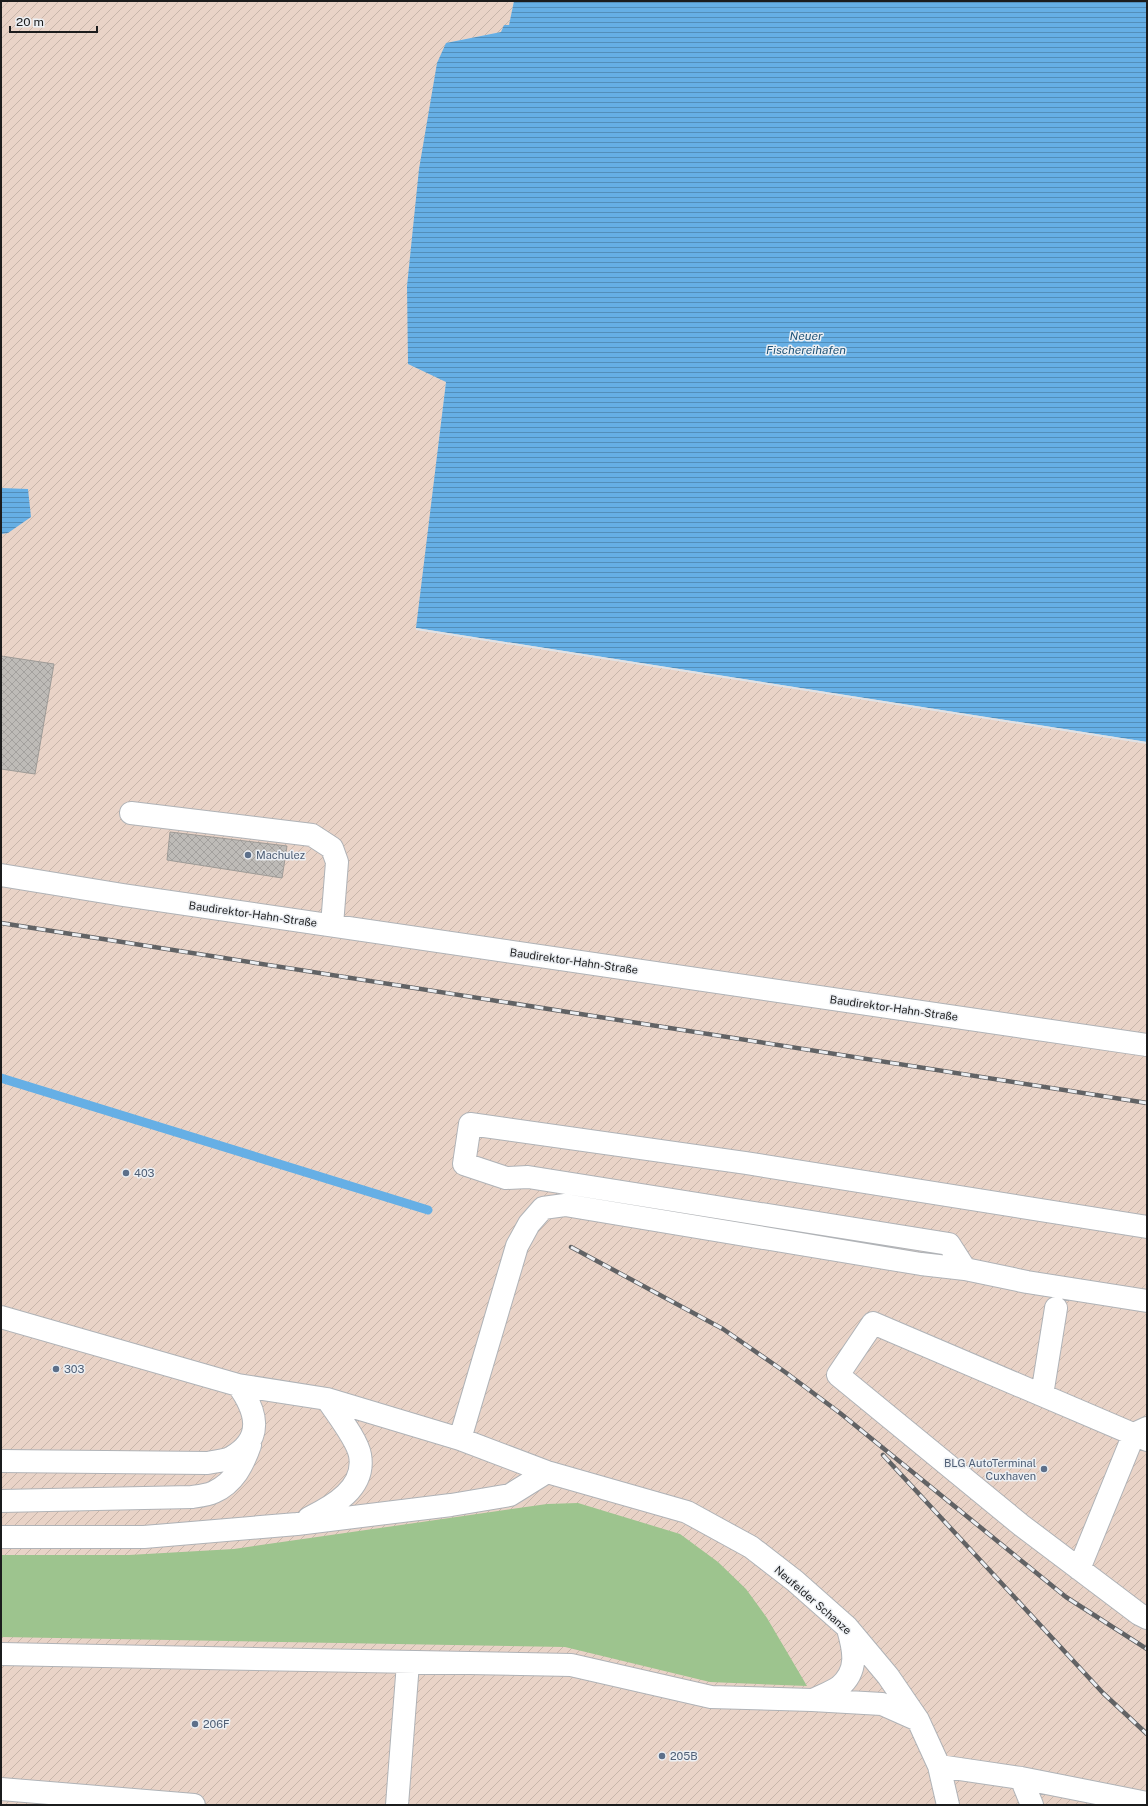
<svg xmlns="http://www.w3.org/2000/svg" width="1148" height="1806" viewBox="0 0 1148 1806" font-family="'Public Sans',sans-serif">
  <defs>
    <pattern id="industrial-furrows" width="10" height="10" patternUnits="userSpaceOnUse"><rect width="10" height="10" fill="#e9d3c7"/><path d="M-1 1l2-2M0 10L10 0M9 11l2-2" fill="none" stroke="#c7b5aa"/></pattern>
    <pattern id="water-rules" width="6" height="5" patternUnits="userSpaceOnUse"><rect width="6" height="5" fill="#66afe5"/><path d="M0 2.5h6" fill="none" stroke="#538eb9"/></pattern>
    <pattern id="building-cross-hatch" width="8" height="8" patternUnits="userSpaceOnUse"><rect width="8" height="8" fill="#bebbb7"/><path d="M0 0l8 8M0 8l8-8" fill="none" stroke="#a3a09d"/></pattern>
  </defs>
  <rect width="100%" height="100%" fill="#dfe2e6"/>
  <!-- industrial -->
  <path fill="url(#industrial-furrows)" d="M1,1h513l-5,25 -8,6 -55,11 -31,172 -8,71 39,96 -29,246 730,114v1063h-1146z"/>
  <!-- green -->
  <path fill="#9dc48e" d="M578,1503l102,31 38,28 28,27 21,29 40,68 -97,-4 -145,-35 -564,-10v-82h128l105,-6 313,-45z"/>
  <!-- water -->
  <path fill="url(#water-rules)" d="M514,1h633v741l-731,-114 30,-246 -38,-18 -1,-78 12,-117 18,-106 9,-20 55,-11 3,-7h5z
    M1,488l27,1 3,28 -23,16 -7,1z"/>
  <!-- pier -->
  <path fill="#dfe2e6" d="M416,628l731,114v2l-731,-114z"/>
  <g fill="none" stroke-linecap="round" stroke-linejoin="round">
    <!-- stream -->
    <path stroke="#66afe5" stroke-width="9" d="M1,1078l427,132"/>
  </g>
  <!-- building -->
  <path fill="url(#building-cross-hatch)" stroke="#9e9b97" d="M1,656l53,8 -19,110 -34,-5z
    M170,832l117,14 -5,32 -115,-18z"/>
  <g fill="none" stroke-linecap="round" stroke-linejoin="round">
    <!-- minor casing -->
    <g stroke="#b0b3b7" stroke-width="24">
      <path id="minor" d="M131,813l181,22 20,13 5,14 -5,63
        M1,875l122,20 1024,150
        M1147,1227l-401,-64 -276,-39 -6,40 42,14 22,-1 421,67 16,25 62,13 120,19
        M1,1317l237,68 89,14 133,40 87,33 140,40 64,35 44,34 52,46 41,49 30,44 21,46 9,39
        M1042,1395l14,-87
        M460,1439l57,-193 12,-22 14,-16 22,-3 356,59 44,5
        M1147,1440l-274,-117 -35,52 183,150 118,89 8,4
        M1,1461l207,2c7,-2 18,-2 24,-6 33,-19 24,-47 6,-72
        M1,1501l191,-4c7,-1 16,-2 22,-5 20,-9 29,-27 36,-47
        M309,1518c24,-12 57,-30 51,-63 -3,-16 -24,-42 -33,-56
        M1,1537h143l153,-13 154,-19 59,-10 37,-23
        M1079,1569l55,-135 13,-6
        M1,1654l570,11 140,32 101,3 70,4 36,16
        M813,1700c8,-4 19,-8 26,-13 20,-16 15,-37 9,-58
        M939,1766l82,12 126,25
        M1021,1778l11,27
        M1,1789l193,16
        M397,1805l11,-142"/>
    </g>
    <!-- minor -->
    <use href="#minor" stroke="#fff" stroke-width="22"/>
    <!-- rail casing -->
    <g stroke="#616264" stroke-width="4.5">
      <path id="rail" d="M1,923l1146,180
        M571,1247l152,82 62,43 55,41 226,184 81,52
        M883,1455l220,238 44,41"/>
    </g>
    <!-- rail -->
    <use href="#rail" stroke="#eceff3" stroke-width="3" stroke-dasharray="9" stroke-linecap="butt"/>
  </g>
  <!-- markers -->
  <g fill="#5c6f8a" stroke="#eceff3" stroke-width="1.5">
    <circle cx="248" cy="855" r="4"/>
    <circle cx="126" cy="1173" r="4"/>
    <circle cx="56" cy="1369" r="4"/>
    <circle cx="1044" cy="1469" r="4"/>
    <circle cx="195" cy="1724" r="4"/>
    <circle cx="662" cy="1756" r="4"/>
  </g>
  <g text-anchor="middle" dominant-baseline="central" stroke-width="3" stroke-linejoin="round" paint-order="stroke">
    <!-- service labels -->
    <g font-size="11" fill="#4e5e75" stroke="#eceff3" text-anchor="start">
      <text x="256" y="855">Machulez</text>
      <text x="134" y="1173">403</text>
      <text x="64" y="1369">303</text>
      <text x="1036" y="1463" text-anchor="end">BLG AutoTerminal<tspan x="1036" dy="13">Cuxhaven</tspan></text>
      <text x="203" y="1724">206F</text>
      <text x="670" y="1756">205B</text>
    </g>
    <!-- street labels -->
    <g font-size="11" fill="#1b1c1d" stroke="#eceff3">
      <text transform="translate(253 914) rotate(8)">Baudirektor-Hahn-Straße</text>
      <text transform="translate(574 961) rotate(8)">Baudirektor-Hahn-Straße</text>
      <text transform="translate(894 1008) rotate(8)">Baudirektor-Hahn-Straße</text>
      <text transform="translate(813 1600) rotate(41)">Neufelder Schanze</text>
    </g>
    <!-- water labels -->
    <g font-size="12" font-style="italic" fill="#20557a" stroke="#eceff3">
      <text x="806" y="336">Neuer<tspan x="806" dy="14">Fischereihafen</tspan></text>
    </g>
  </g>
  <!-- border -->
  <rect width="1148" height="1806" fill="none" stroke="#1b1c1d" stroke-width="4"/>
  <!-- scale -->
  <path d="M10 26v6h87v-6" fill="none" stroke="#1b1c1d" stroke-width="2"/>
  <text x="16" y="26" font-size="12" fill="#1b1c1d" stroke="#eceff3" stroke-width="3" paint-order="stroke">20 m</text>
</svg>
